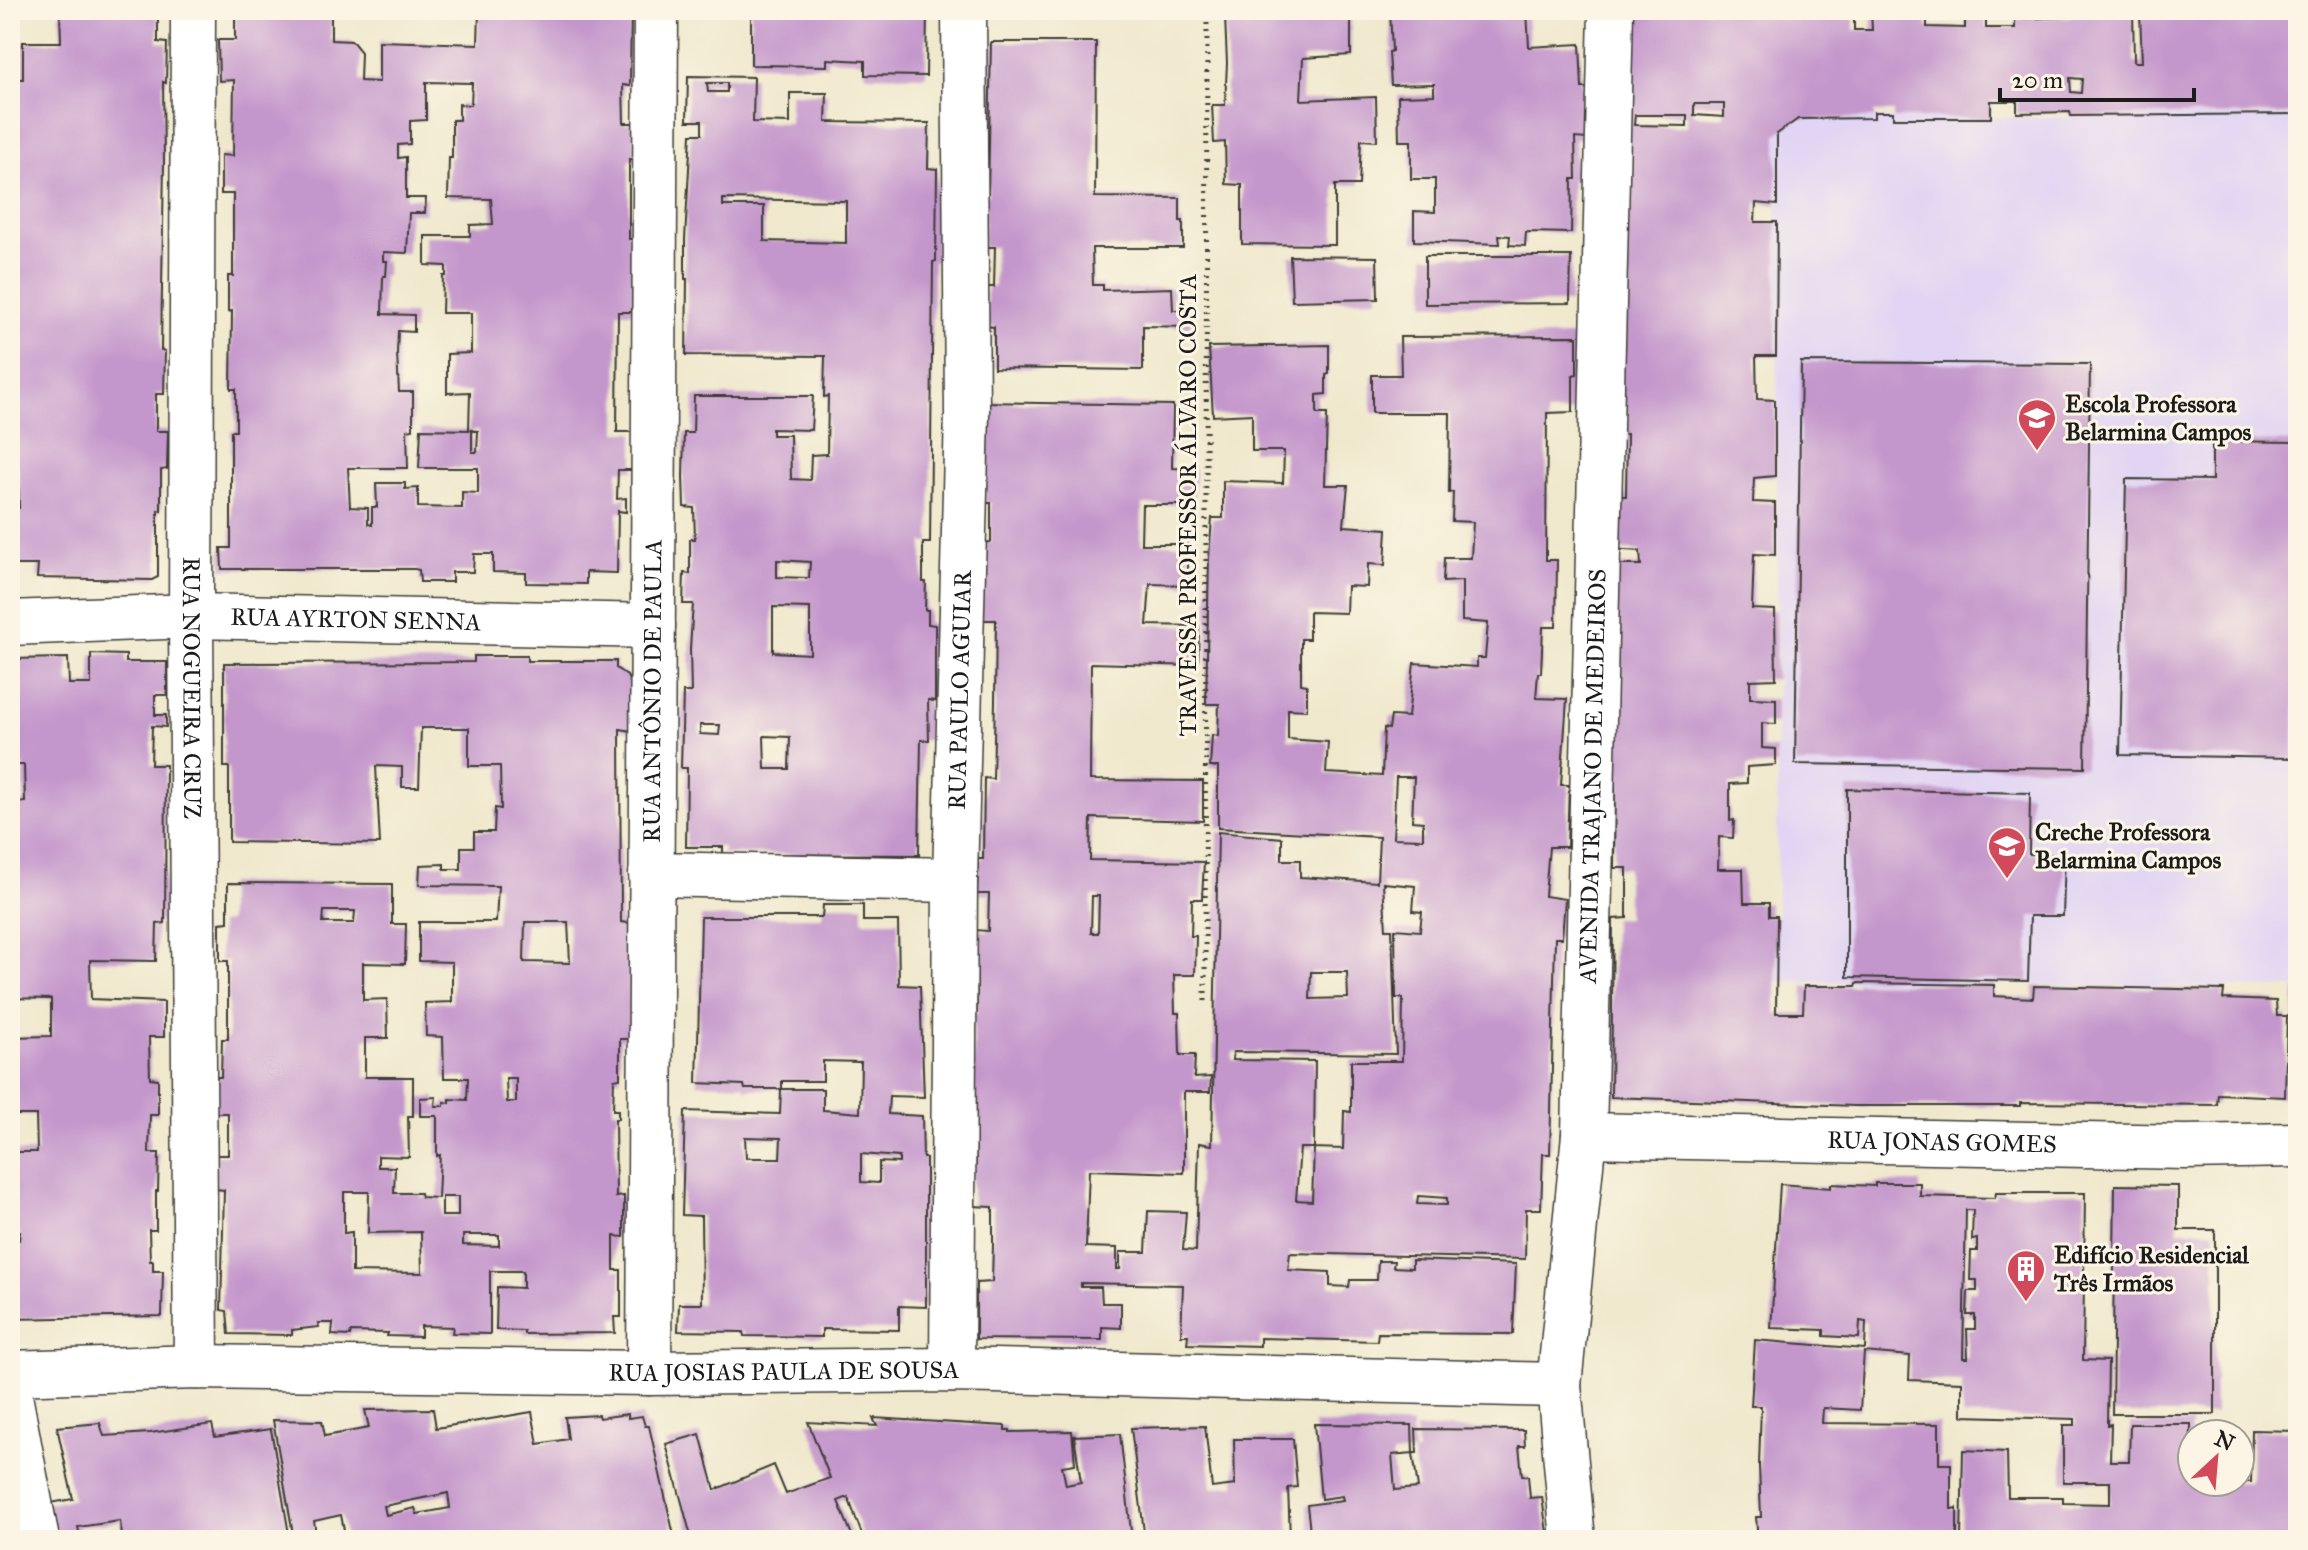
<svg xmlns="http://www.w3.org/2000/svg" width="2308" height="1550" viewBox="0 0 2308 1550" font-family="'IM FELL Great Primer',serif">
  <rect width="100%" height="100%" fill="#fcf5e5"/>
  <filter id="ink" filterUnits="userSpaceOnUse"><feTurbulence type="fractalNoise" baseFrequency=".0125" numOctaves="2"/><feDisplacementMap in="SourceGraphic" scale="16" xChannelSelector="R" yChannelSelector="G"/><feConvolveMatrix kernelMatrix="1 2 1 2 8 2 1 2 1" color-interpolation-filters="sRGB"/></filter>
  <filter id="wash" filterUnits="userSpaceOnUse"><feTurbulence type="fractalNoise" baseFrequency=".006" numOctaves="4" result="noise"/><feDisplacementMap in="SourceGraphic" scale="32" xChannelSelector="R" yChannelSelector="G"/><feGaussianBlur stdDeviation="1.8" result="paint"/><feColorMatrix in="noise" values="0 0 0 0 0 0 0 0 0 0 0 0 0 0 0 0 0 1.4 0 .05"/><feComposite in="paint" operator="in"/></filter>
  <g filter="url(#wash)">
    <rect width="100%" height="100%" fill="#efe8cc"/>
    <!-- built -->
    <path fill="#e1d4f4" d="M2298,115v873l-521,-7v-847l21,-15z"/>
    <g id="blocks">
      <!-- building -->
      <path fill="#c497cc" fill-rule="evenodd" d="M60,10h98v32l9,1 -1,40 -3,-1 1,79 -3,189 4,1 -1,43h-8v37h12l-1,38 -6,1v41l-3,-1v67l-6,3 -115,-2 1,-13h-28v-57h9l-1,-41h-8v-388h13v-37h38z
        M235,10h96v30l21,1 9,11 -1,29 19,1v-41l99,3 1,-34h152l-1,76 -7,-1 1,38h11v37l-6,-1v80h6l-1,73h-16l-1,120h17v38h-16l-1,29 9,-1v14l-8,-1 -1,62 -31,-1v12l-60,-1v-10l-33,-1v-18h-19l-1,18h-21v10h-32l-1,-12 -4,-1h-193l-1,-21h10v-117h5v-42h-5l1,-78 -4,1v-36h5v-82h-12v-39l12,1 1,-76 -15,1 -1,-41h17zM426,82l46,1 -1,22 -12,-1v16h-7v38h-3l-1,40 43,1 2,25 -23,1v11h-45v29l21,1v10h-3l-1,37h29v40l-24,1v39l23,-1 -1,38 9,1 -1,21h-5v-22l-51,-1 -2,39h59v25l-16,-1v16l-44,-1v-19l-13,1v-6h-29l1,24h-5v18l-4,-1v-16l-18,-1 -2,-39h60l-1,-38 6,-1v-37h-14l-2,-39 1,-22 16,1v-17l-32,-1 1,-38h3l1,-15h-4v-9l24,1 2,-40h16l1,-15h-20v-41l-8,1v-13l12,-1v-23l16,-1z
        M751,10h176l-1,66 -61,-1v-14l-38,-2v7l-76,-1z
        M1390,10h137l2,37 51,-3 2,44h5v51l-12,-1 1,41h-4l-1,54 -45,-1 -1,14 -16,-1 1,-9 -11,-1 1,9 -86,-3v-30l21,1v-33h-24v-38h-12l-1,-45 36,-1v-11l-43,1 -2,-33 3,-1z
        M1620,10h194v3l40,1v16h18l-1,-20h56v17l38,1v-18h21v18h29v-9l56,-2v-7h62l1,52h8l-2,-49 42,1v-4h116v104l-227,2 -1,-4 -53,1v-12h-26v17h-98v-6h-19v6l-76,1 -21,15v71l-21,-2 -1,19h22l-1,134h-20l1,43 18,1v76l-21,2 -1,24 22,1v52l-21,-1 -2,55 23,1 1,69 -26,1v18l26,1v25l-14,-1v25l14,1v16l-29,2v16l-17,1v37l4,-1 -1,18 -14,-1 -1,32h25l1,34h25v13h8l-1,97h27l1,-27h52l1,-3 137,2v11l39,2 1,-12 190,4 -1,9 53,2 1,15h10l-2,81 -67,-3 -1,11 -197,-2v3h-165l-244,-9 2,-178 14,-1v-50h-13l1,-95 -5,1v-209h31l-1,-14 -30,-2 2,-53h14l1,-62h-17zM2070,78l12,1 -1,14 -10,-1zM1694,104h30v13l-30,-2zM1635,115h52v11l-53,-1z
        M1351,11v44l-48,3 -2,42 75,-3 1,44 -16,-1 -2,45h-24v60l-93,-1v-59l-16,-1 -1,-42 -11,1 -2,-38h13l2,-42 -2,-46z
        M991,42h105l-1,155 85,1v23h3v27h-91l1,37h10v5l69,-2 1,22 18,1 -1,16 -47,-1v44l-149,-2v-41l-8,-1 1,-39h7l1,-40h-12l2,-51 3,-1z
        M688,76l66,1 -1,45 37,1v-30h37l-1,29 103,1 -1,45 9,1 -1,92 -3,1 -3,281h-7v39h3l-1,28h3v14l7,1v76l-7,-1 1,40h-8l-2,115 -196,-1v-7h-37l1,-79h-6l2,-76h8l-1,-43 3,-45h-10l1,-31 6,1v-35h5l-1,-31 -10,-1 -1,-30 1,-44h9l1,-37h119l-2,34 -39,-1v6h18l1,44 19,1 1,-25 16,-1 1,-58 -4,1 1,-41 -139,-1 1,-76h-2v-40l6,-105h11v-13h-15zM707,83h20v9h-19zM723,199l123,2v42l-82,-2v-35h-41zM777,560l33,2 -1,16 -32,-1zM773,607l37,1v46l-37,-2zM700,725h20l-1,10 -19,-1zM764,736l26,1 -1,32h-24z
        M1290,256l87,1 1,42 -86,2z
        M1425,256h146l-1,47 -145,1z
        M1577,336v38l-4,1v37l-26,1 -1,147h11l-1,67h-13l-2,46h-3l-2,25 31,1 -6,86h8l-2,62h-18l-4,49 20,3 -3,39h-7l-5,216h-7l-2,55h-15l-1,50 -235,-6 -2,17 42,2v14l19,1 1,-7h27l1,-19h16l-1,6 19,1v-8l104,4 -3,70 -135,-1 -1,8 -117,-3v8l-73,-2 1,-9h-7l2,-50 -102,-2v4h20l1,16h19v25l-19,-1v13l-126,-1v-56l16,-1 1,-38v-37l-21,-1v-41h4l-3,-152h4v-42l-3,-1 1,-40 13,1 1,-37h-12l1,-35h5l1,-81 9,1 2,-78 1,-81h-19v-77l14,-1v-39h-6l-3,-101 191,3 -1,63 23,1 -1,36h-52l-1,39h47v41l-38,-1 -3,41 52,1 -1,40 -107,-3 -1,117 113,1v40l-112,-3 -1,42 114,2 -2,37h-10l-1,37h5l-1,39h-21l1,38h4l1,42h15l-1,23 17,-1 -1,15h-26v81l-95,-3 -3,77 31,1v21h3v-17h26l2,-41 38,1 -3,38 13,1 3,-108 13,2 6,-313 64,6v22h18v17l77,5 2,-45 -161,-9v-61h-8l2,-32 6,1 1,-32h-13l3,-146 3,-40h11v-37l60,2 1,-32h-32v-37l-39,2 -4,-69 120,-2v29l-3,1v19l-9,1v19h10l-2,71h23l-4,41 43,3 -2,36 -17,-1 -1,23 -20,-1 -1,27 -37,-1v27h-8v45l6,1v25l-19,-1v30l40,3 -2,31 56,3 2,-48 5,1 2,-13 17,1 6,-54 63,4v-9h8l3,-35 -26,-2v-40l-19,1 1,-24h27l2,-36 -21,-1 1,-29 -4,1 1,-80h-78v-38h29l-1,-38zM1396,777h18l-2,44 11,1v17l-30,-1zM1383,883l32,3 -2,25 9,1 -2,19 -25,-2 1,69h7l-1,63h-51v51l-7,-1 -1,38 -29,-1 -2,53 -16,-1 4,-52h14l1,-87 -83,-1 1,-8 163,2 -4,-125h-6zM1092,896h7l-1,37h-7zM1311,972h36l1,26 -38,1zM1418,1196l29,2v7l-30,-1z
        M1801,362l289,2 -5,404 -290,-4z
        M2212,441l86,1 -4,316 -174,-3 6,-276 86,1z
        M91,654l35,1v7h41v33h-12v20h11v12l-14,-1 -1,39h15l-1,158 -8,1 -1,37 -66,-1 1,39 73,3v35h-15l1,41 8,1v36h-8l-1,38h10l-1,38h-2v39h-7l1,31h3v10h10l-1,45 -152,3v-79h9l1,-8h-10v-80h27l-1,-37h-26v-78l41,-1v-37l-41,-1v-195l15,-1 -1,-37h-14v-106l58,-1 1,26h22z
        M474,656h53v5h89v7l11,8 5,11v44l-12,-2 1,193 8,1 2,116h-11v39l-6,1 -1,31h5v9h-3l1,78 8,-1v41l-10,-1v34h7v47h-7l1,16 -91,1v-3l-28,-1 1,-43 26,1v-17h-33v63l-38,-1 1,-6 -32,-1v11l-34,-1 1,-3 -37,-1 -1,4 -18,-1 1,-12h-15l1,4 -27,3v5l-63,-1 -2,-23 -6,-1 3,-120 -8,-1v-34h12v-42h-15l1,-36h7l1,-38h6v-78h-8v-38l8,-1v-39l164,1v40h14l-1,40 -42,-1v37l24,-1 1,39h-23v39h48v39h-5l1,41 -31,-1v11h17l-1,26h26l1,4 17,1 2,-43 -3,1v-40h-17v-18l16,-1 -1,9h9v-4l6,1v-4l17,1 1,-22h-24l-1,-41 -17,-1 -1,-33 27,-1v-40l-33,-1v-39h77l2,-36 -79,-1 1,-20 24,-1v5h17v-22h13v-15h20l1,-24 6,1 -1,-43h-31v-38h-48l-2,59h-17v-20l-26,-1 4,78 -151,-2v-75h-5v-104l250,-1zM324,911h31l-1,12h-31zM525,922h43l2,41 -46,-1zM506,1078h10v24h-9zM344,1192h25l-1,41 53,-1 1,41 -70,-1v-40l-8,1zM442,1197h16v19h-16zM463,1235h36v11l-36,-1z
        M1847,789l183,4 -1,61 36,1 -2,61h-33l-2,65 -181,-4z
        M823,905h40v16h35l1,64 21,1 4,111 -35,-1 -1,18 34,2 1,42h3v149l-27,-1v24l-77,-1v8l-78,-1 -1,-4 -65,-1 1,-27h23l-1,-88 -19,-1 3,-104 95,3 1,-25h42v21l37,3 1,-51 -38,-1v20h-41v8h-37l-1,-4 -47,-2 4,-166h121zM745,1137l36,1 -1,20h-34zM861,1154l38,3v6l-20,-1v21l-18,-1z
        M2295,990h3v115h-7z
        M1875,1183h45v13l75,2 1,-5h89l-2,167 25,1 -1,64 4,-1 -1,37h19l1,-37h61l-1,59 61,-1 1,-52 46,1v109h-337l2,-90 44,2 1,45h55v6l47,1v-22h-47v-57h12v-6l-113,-3v-34l-53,-2 1,-24 -46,-4 -4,58 -37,-2 -1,15 117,1v40h12v45l6,-1v32h-199l-2,-23h5l-2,-51 2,-60h-10l4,-66 110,9 1,-27 -6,-1 -1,17 -35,-2v-6l-53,-2 9,-144 51,4v-4l44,2zM1966,1210h7l-1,30 5,-1v12h-6l-1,29h7v11h-9l-1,24h8v14h-8l1,29h-5z
        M2115,1185l63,1v44h37v184h-103z
        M433,1409l3,19 96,-16 6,32 30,-5 -3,-22 33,-2 1,3 29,-4v4l14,-2 3,10h4l26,114h-21v-2l-7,2h-37v-5l-22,5h-242l-5,-25 -27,6 3,19h-23l-21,-120 49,1 3,15 44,-8 -4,-18zM448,1493l2,15 -33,6 -2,-6 -29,7 -2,-9z
        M873,1418l132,8v4h5v2l62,-1 3,33 -13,2 4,19 15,-3 -7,-46 46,-2 12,106h-268l-16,-43 -10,4 16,39h-162l-26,-96 34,-10 15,56 59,-25 12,29 44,-16 -22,-56 69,4z
        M100,1423l4,13 46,-3 62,-9 3,13 56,-8 19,111h-185v-2l17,-3 -2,-14 -42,6 3,13h-29l-7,-36 28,-5 -16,-72z
        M1314,1424l98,1 1,28h4l-1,-24 108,1 1,16h-6l3,29 6,1 2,22 12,-1 6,43h-237l-4,-35 36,-5 -1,-4 -21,3zM1413,1453l5,35 -23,2 -3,-35z
        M1205,1426l7,62 23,-3 -1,-46h59l4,48 -9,1 2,49 7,-1v4h-152l-14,-112z"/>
    </g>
  </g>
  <g filter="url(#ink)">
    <use href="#blocks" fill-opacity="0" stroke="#3c3b36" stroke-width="2"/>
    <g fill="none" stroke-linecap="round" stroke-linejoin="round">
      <!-- minor casing -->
      <g stroke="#3c3b36" stroke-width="47">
        <g id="minor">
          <path id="s1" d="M193,10l-2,606 5,751"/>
          <path id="s2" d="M10,623l181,-7 462,10"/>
          <path d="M651,874l304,6"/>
          <path id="s3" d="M1584,1135l601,12 113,-2"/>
          <path id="s4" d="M952,1370l3,-490 12,-467 -3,-403"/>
          <path id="s5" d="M10,1373l186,-6 453,6 303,-3 607,15"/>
          <path id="s6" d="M649,1373l7,-1363"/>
          <path d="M10,1396l27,144"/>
          <path id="s7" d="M1573,1540l-14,-155 25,-250 27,-1125"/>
        </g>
      </g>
      <!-- path -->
      <path stroke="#3c3b36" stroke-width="5" stroke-dasharray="2 6" stroke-linecap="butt" d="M1205,1001l2,-991"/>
      <!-- minor -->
      <use href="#minor" stroke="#fff" stroke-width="44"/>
    </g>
  </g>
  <!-- icons -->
  <defs>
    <g id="school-pin" transform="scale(2)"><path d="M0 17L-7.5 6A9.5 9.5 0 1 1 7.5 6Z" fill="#d1495b" stroke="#fcf5e5"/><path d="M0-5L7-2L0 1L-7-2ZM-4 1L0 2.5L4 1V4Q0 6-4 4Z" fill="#fff"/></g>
    <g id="building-pin" transform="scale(2)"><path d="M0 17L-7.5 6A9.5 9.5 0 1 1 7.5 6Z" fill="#d1495b" stroke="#fcf5e5"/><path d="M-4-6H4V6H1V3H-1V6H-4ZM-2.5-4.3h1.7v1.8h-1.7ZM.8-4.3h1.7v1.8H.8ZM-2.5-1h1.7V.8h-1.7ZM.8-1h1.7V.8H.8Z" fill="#fff"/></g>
  </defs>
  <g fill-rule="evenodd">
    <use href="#school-pin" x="2037" y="418"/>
    <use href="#school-pin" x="2007" y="846"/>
    <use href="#building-pin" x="2026" y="1269"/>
  </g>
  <g text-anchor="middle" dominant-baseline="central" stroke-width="6" stroke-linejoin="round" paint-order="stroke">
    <!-- poi labels -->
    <g font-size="24" font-weight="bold" fill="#1c1c1c" stroke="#fcf5e5" text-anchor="start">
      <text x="2065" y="404">Escola Professora<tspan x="2065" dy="28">Belarmina Campos</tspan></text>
      <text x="2035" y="832">Creche Professora<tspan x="2035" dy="28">Belarmina Campos</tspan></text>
      <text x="2054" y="1255">Edifício Residencial<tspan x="2054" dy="28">Três Irmãos</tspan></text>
    </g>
    <!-- street labels -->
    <g font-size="24" fill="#1c1c1c" stroke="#fcf5e5">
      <text transform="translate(1188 505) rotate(-90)">TRAVESSA PROFESSOR ÁLVARO COSTA</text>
      <text stroke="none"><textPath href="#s2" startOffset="346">RUA AYRTON SENNA</textPath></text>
      <text stroke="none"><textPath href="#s1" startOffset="678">RUA NOGUEIRA CRUZ</textPath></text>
      <text stroke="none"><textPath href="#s4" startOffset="680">RUA PAULO AGUIAR</textPath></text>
      <text stroke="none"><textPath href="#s6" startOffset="682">RUA ANTÔNIO DE PAULA</textPath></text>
      <text stroke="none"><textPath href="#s7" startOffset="766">AVENIDA TRAJANO DE MEDEIROS</textPath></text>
      <text stroke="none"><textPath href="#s3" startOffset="358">RUA JONAS GOMES</textPath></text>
      <text stroke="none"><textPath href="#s5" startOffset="774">RUA JOSIAS PAULA DE SOUSA</textPath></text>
    </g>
  </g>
  <!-- margin -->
  <rect width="2308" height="1550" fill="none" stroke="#fcf5e5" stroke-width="40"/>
  <!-- north arrow -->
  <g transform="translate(2216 1458) rotate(26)"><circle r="38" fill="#fcf5e5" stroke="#a29e95" stroke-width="2"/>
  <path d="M0-6L14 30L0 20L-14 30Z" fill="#d1495b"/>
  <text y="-12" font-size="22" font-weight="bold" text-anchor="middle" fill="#1c1c1c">N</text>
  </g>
  <!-- scale -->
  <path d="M2000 88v12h194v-12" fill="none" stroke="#1c1c1c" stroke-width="4"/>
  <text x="2012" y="88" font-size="24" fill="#1c1c1c" stroke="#fcf5e5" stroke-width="6" paint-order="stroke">20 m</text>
</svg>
